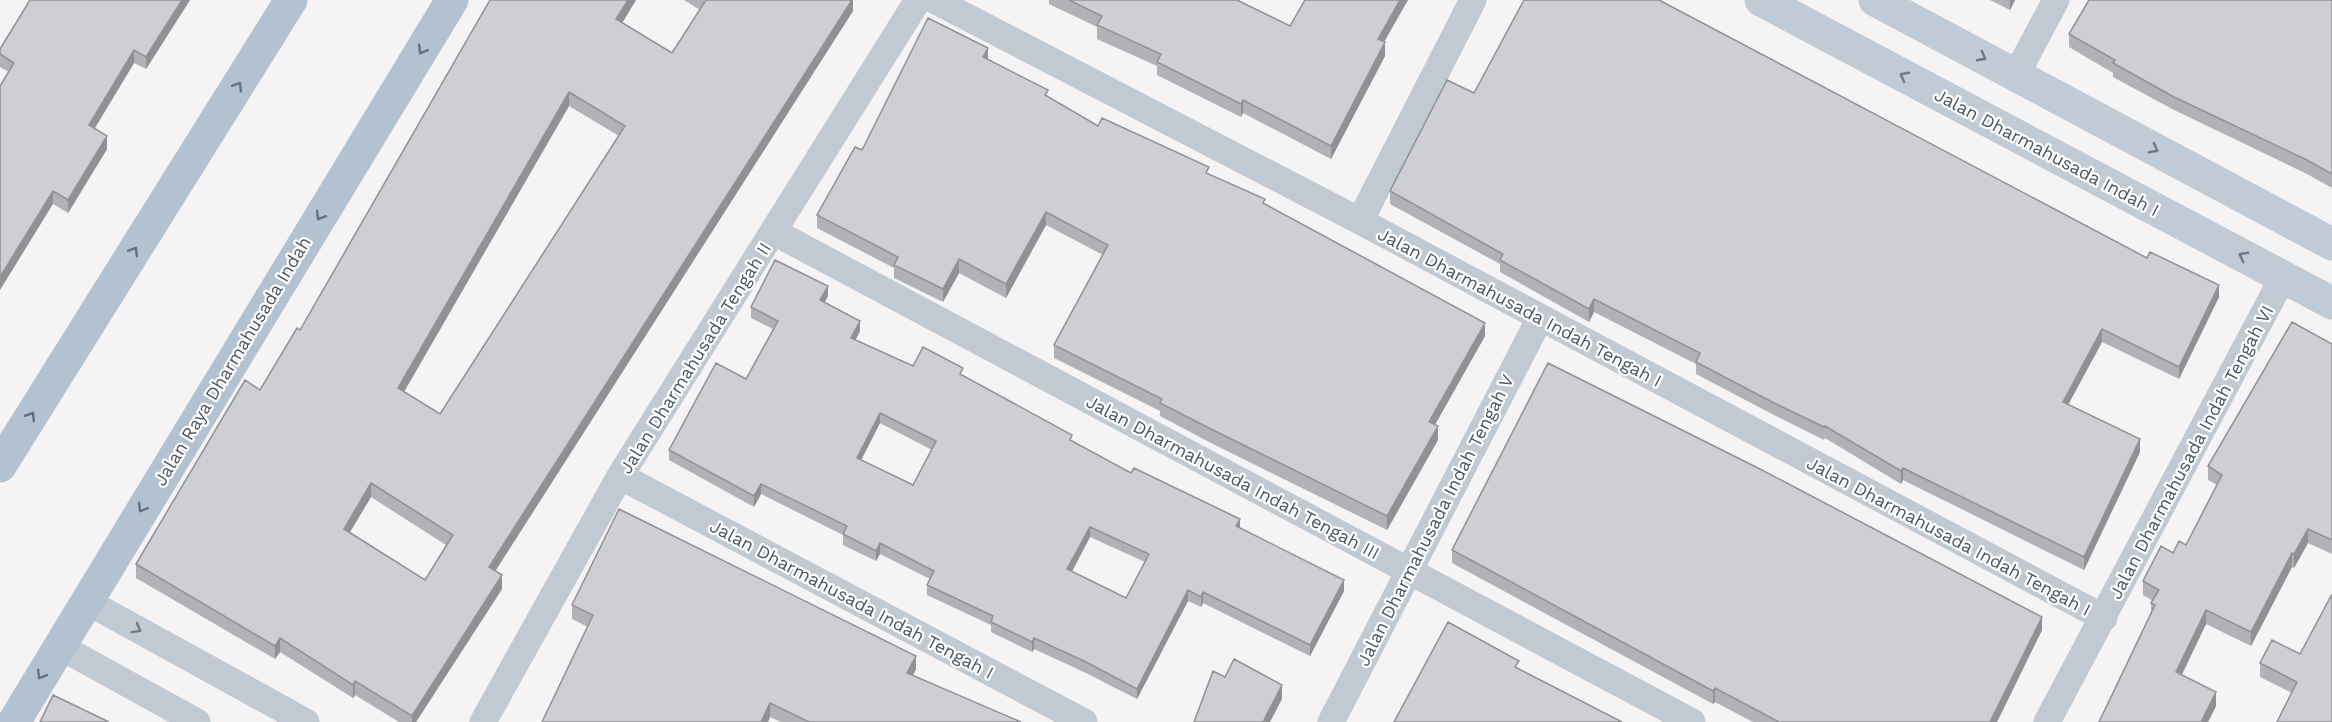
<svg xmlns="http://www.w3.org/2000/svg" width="2332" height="722" viewBox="0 0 2332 722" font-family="'Work Sans',sans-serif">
  <rect width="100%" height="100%" fill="#f5f3f3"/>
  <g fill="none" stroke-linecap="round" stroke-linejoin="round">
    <!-- street -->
    <path stroke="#c1cad2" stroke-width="27" d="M934,0l426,221 744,397
      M2016,75l40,-75
      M1360,221l113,-221
      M774,232l918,490
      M620,476l464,246
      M86,601l220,121
      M59,646l138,76
      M483,722l137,-246 298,-476
      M1331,722l209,-404
      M2047,722l236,-445"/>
    <!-- secondary -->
    <path stroke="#c1cbd6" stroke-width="33" d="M1761,0l571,303
      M1875,0l457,244"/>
    <!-- primary -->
    <path stroke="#b3c2d1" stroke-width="33" d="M0,466l291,-466
      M14,722l438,-722"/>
  </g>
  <!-- wall -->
  <path fill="#b0b2b7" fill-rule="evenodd" d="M190,0l-44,69 -12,-6 -40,66 13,20 -39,64 -15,-9 -44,-132 -9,-5v-18z
    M490,0h146l-14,23 50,30 28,-43 -16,-10h169v11l-358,560 7,18 -86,133h-17l-44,-27 -2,3 -73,-46 -5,7 -139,-81v-14l124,-174 40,-60zM569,106l50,30 -179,278 -36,-22zM371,497l75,48 -21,35 -75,-48z
    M1049,0h188l53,26 118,-26 -24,42 1,14 -54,103 -88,-46 -2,4 -84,-42v-9l-60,-27v-12l-48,-23z
    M1990,0h25l-5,10z
    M2332,0v188l-25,-14 -133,-64 -61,-33v-4l-44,-26v-13z
    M988,59l60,38 50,29 111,49 56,30 220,131 -50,89 3,15 -51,90 -176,-87 -51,-27v-5l-106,-53v-13l49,-90 -57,-30 -40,73 -47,-25 -16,29 -49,-24v-10l-77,-40v-13l45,-65z
    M1474,93l745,204 -40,82 -77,-37 -34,63 72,47 -56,118 -181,-90 -2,4 -76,-46 -1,2 -52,-26 -76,-40v-10l-102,-52 -5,10 -89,-50v-8l-110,-60v-13z
    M828,296l-4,7 36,28 -5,9 58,26 50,10 109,65 59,32 109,55 104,63 -34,65 -107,-53 -2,4 -13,-6 -51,98 -51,-26 -52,-24 -2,3 -41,-20v-7l-64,-30v-10l3,-6 -50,-25 -4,7 -33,-16v-10l-82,-41 -7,13 -85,-47v-10l77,-71 27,-50 -22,-11v-11zM880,423l52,27 -19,35 -52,-25zM1090,537l55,25 -19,36 -54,-26z
    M2332,344v210l-24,-11 -14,25 -2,-1 -41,79 -45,-22 -24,51 34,31 -8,16h-109l52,-110v-9l2,-2 -10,-6v-14l30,-28 13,-8 31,-60 -9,-5v-14z
    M1452,550l590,80 -45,92h-244l-38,-20 -2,2 -261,-141z
    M572,605l344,64 -3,6 108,47h-240l-11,-5 -2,5h-226l46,-95 -16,-8z
    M2300,654l32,68 -40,-29 -32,-16v-14z"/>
  <!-- shaded-wall -->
  <path fill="#909195" d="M182,0h8l-44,69v-12z
    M628,0h8l-20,33v-14z
    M852,0h1v11l-364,570v-14z
    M1400,0h8l-30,52v-13z
    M2010,0h5l-5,10z
    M1385,42v14l-54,103v-13z
    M988,48v13l-5,-4z
    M134,50v13l-45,75v-13z
    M569,92v14l-171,296v-14z
    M1243,100v13l-2,4v-13z
    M107,136v13l-39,64v-13z
    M53,191v13l-53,86v-13z
    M1046,212v13l-40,73v-14z
    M959,259v14l-16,29v-13z
    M2219,285v12l-40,82v-12z
    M828,286v10l-8,15v-11z
    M1594,299v13l-5,10v-13z
    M860,321v10l-9,18v-11z
    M1485,323v13l-56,99v-13z
    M2102,329v13l-39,72v-12z
    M880,413v10l-23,45v-10z
    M1438,426v14l-51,90v-14z
    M2140,439v13l-56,118v-13z
    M1903,468v12l-2,4v-13z
    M371,483v14l-27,45v-13z
    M761,484v10l-7,13v-11z
    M1240,519v10l-4,-3z
    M1090,527v10l-23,43v-11z
    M2308,529v14l-14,25v-14z
    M880,543v11l-4,7v-10z
    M2292,553v14l-41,79v-14z
    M502,575v14l-86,133h-4v-6z
    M1344,580v11l-34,65v-11z
    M1188,590v11l-51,98v-10z
    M1203,592v11l-2,4v-10z
    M2206,610v14l-30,62v-14z
    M2042,617v13l-45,92h-7z
    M280,638v14l-5,7v-13z
    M1034,638v11l-2,3v-10z
    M916,656v13l-9,18v-14z
    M355,681v14l-2,3v-13z
    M1282,685v14l-12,23h-7z
    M1715,688v14l-2,2v-13z
    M2216,692v14l-8,16h-7z
    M770,703v14l-2,5h-7z"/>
  <!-- building -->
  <path fill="#cdcfd5" stroke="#909195" stroke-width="1.5" fill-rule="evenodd" d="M30,0h152l-36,57 -12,-7 -45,75 18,11 -39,64 -15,-9 -53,86v-191l14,-23 -14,-9v-5z
    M490,0h138l-12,19 56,34 34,-53h146l-363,567 13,8 -90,141 -57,-35 -2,4 -73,-47 -5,8 -139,-82 109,-184 15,10 37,-62 3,2zM569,92l56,34 -185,288 -42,-26zM371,483l82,52 -28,45 -81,-51z
    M1069,0h168l53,26 15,-26h95l-22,39 7,3 -54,104 -88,-46 -2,4 -84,-42 4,-8 -64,-29 5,-9z
    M1524,0h135l488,258 3,-6 69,33 -40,82 -77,-38 -39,73 77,37 -56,118 -181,-89 -2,3 -76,-45 -1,1 -52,-25 -76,-40 4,-9 -106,-54 -5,10 -89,-49 3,-6 -113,-63 57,-111 27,13z
    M2089,0h243v174l-25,-14 -133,-63 -61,-34 2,-3 -46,-26z
    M928,18l60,30 -5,9 65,33 -3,5 53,31 4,-8 107,49 -3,6 59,26 -2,4 222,120 -56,99 9,4 -51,90 -176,-87 -51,-26 2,-4 -108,-54 54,-100 -62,-33 -40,72 -47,-25 -16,30 -49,-24 4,-8 -81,-42 38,-68 7,3z
    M775,260l53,26 -8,14 40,21 -9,17 62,28 10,-19 40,21 -3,6 112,61 -2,5 61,33 3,-5 106,51 -4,7 108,54 -34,65 -107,-53 -2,5 -13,-7 -51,99 -51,-27 -52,-24 -2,4 -41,-20 2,-6 -66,-31 7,-14 -54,-28 -4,8 -33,-17 4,-8 -86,-42 -7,12 -85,-46 47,-87 30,16 32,-58 -27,-14zM880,413l56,28 -23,44 -56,-27zM1090,527l59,27 -23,44 -59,-29z
    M2292,322l40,22v196l-24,-11 -14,25 -2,-1 -41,79 -45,-22 -30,62 40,20 -15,30h-102l56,-117 -4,-2 8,-13 -16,-9 18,-35 12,7 6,-12 7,4 36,-70 -14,-9z
    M1548,363l212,106 282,148 -52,105h-211l-64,-34 -2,3 -261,-141z
    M619,509l297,147 -9,17 114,49h-212l-39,-19 -9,19h-219l51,-107 -21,-10z
    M2332,594v128h-55l20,-40 -37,-19 12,-23 28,14z
    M1448,622l71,39 -4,6 107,55h-228z
    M1234,659l48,26 -19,37h-69l19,-51 12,6z
    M53,695l56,27h-69z"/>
  <!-- one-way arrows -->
  <defs><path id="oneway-chevron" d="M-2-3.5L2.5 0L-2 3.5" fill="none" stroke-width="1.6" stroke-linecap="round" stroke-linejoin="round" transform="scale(1.5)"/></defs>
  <g stroke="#64717d">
    <use href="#oneway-chevron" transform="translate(422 50) rotate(121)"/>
    <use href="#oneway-chevron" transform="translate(238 86) rotate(-58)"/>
    <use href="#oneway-chevron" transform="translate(320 216) rotate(121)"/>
    <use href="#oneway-chevron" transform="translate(134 251) rotate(-58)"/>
    <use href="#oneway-chevron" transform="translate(31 416) rotate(-58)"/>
    <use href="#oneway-chevron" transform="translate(142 508) rotate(121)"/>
    <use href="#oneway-chevron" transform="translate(41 675) rotate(121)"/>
  </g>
  <g stroke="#6e7984">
    <use href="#oneway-chevron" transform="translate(1982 57) rotate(28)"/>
    <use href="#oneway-chevron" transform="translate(1904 76) rotate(-152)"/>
    <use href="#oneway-chevron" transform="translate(2154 149) rotate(28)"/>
    <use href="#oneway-chevron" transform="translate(2243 256) rotate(-152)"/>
  </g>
  <use stroke="#6e7983" href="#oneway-chevron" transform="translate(137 629) rotate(29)"/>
  <g text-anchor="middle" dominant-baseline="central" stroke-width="4.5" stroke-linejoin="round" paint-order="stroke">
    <!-- street labels -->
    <g font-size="18" fill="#4a5661" stroke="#fff">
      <text transform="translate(2047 152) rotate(28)">Jalan Dharmahusada Indah I</text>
      <text transform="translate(1520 307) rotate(28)">Jalan Dharmahusada Indah Tengah I</text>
      <text transform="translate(695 358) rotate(-58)">Jalan Dharmahusada Tengah II</text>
      <text transform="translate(232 361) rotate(-59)">Jalan Raya Dharmahusada Indah</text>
      <text transform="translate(2191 452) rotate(-62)">Jalan Dharmahusada Indah Tengah VI</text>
      <text transform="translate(1233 477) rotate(28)">Jalan Dharmahusada Indah Tengah III</text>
      <text transform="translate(1435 520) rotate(-63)">Jalan Dharmahusada Indah Tengah V</text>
      <text transform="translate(1949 536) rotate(28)">Jalan Dharmahusada Indah Tengah I</text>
      <text transform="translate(852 599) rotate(28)">Jalan Dharmahusada Indah Tengah I</text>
    </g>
  </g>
</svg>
